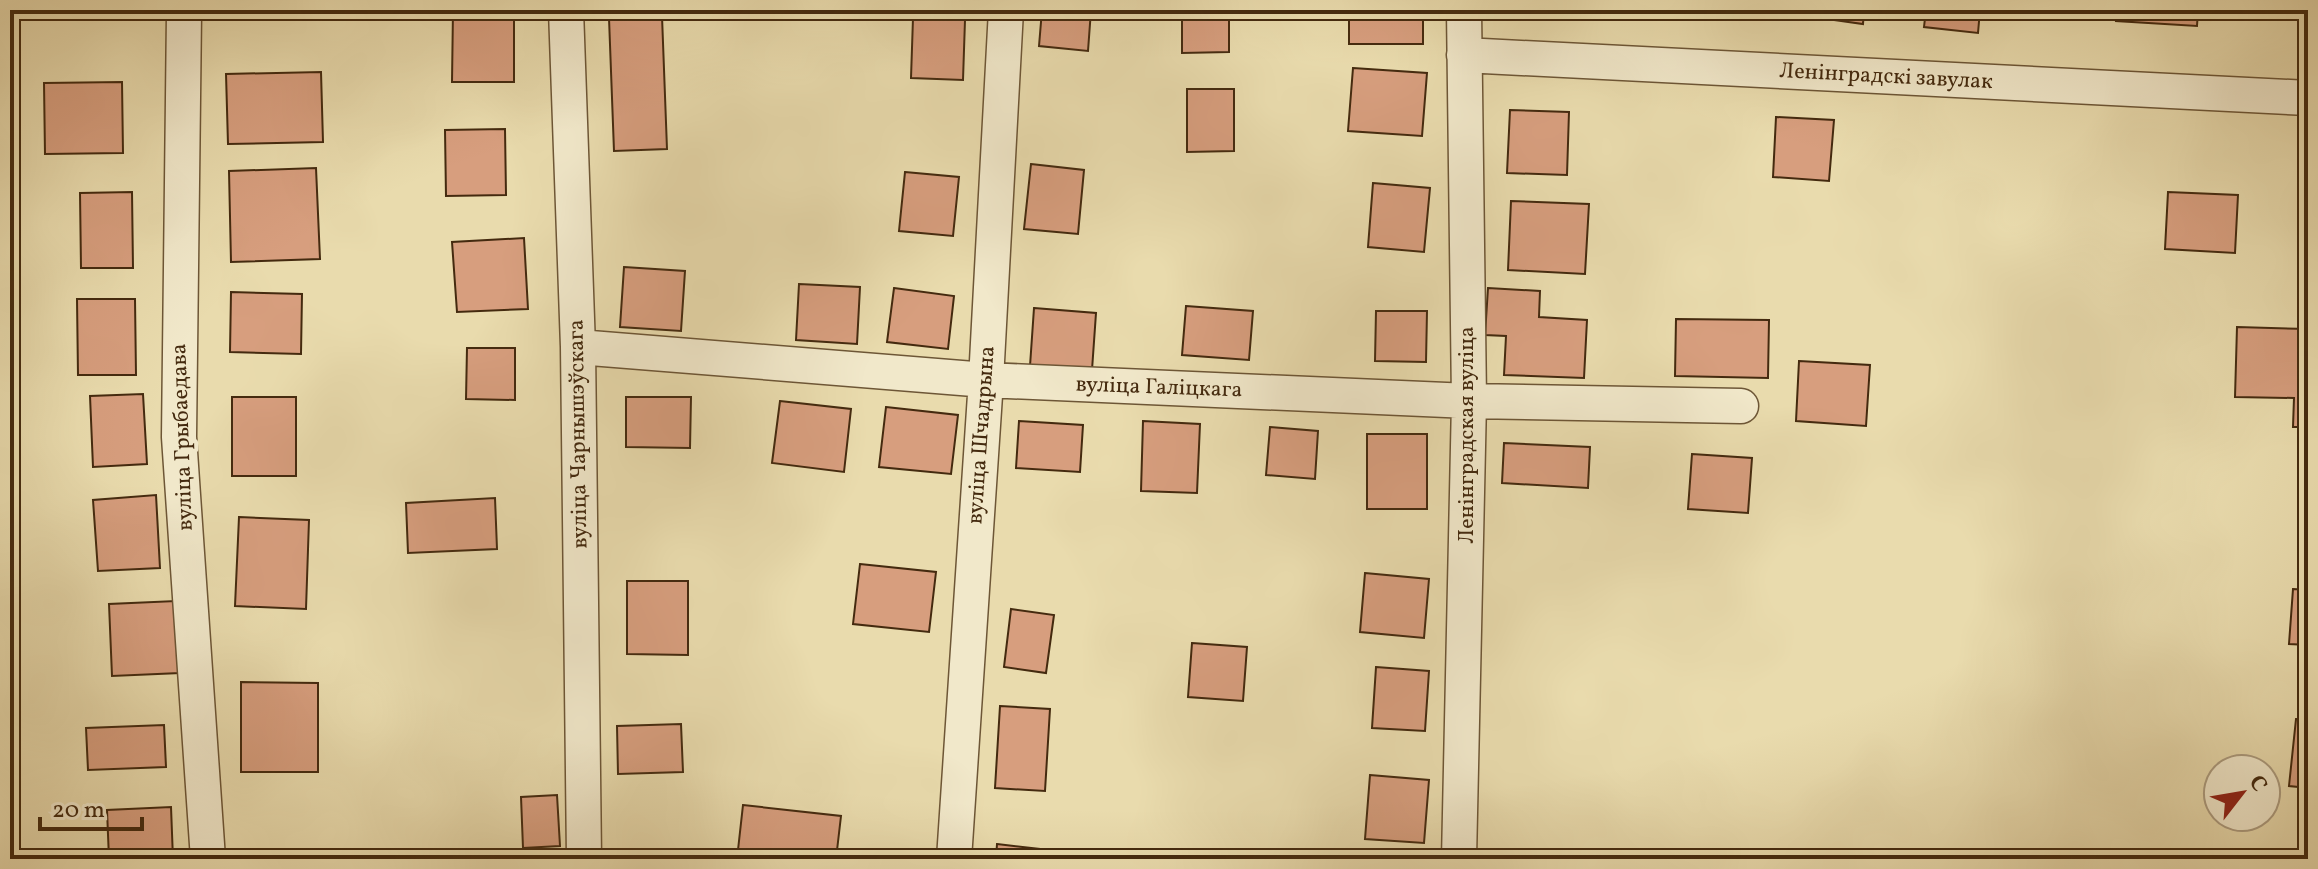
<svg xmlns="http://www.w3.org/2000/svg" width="2318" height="869" viewBox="0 0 2318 869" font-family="Vollkorn,serif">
  <rect width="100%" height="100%" fill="#e9dbad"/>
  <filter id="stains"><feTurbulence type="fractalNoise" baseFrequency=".0025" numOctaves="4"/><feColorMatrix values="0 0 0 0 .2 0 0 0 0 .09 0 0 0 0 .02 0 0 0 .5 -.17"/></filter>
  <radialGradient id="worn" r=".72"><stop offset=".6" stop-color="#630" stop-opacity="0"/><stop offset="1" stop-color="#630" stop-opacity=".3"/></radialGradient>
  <!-- building -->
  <path fill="#d79e7e" stroke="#442a0f" stroke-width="2" d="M453,10h61v72h-62z
    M1042,10h49l-3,41 -49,-5z
    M1182,10h47v42l-47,1z
    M1349,10h74v34h-74z
    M1805,10h59l-1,14 -58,-8z
    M1926,10h54l-2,23 -54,-6z
    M2117,10h81l-1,16 -81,-5z
    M662,16l5,133 -53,2 -5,-133z
    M913,18l52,2 -2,60 -52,-2z
    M1353,68l74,5 -5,63 -74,-5z
    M321,72l2,70 -95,2 -2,-70z
    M122,82l1,71 -78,1 -1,-71z
    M1187,89h47v62l-47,1z
    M1510,110l59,2 -2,63 -60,-2z
    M1776,117l58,3 -5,61 -56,-4z
    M505,129l1,66 -60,1 -1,-66z
    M1031,164l53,6 -6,64 -54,-5z
    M316,168l4,91 -89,3 -2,-91z
    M905,172l54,5 -6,59 -54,-5z
    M1373,183l57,5 -6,64 -56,-5z
    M132,192l1,76h-52l-1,-75z
    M2168,192l70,3 -3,58 -70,-4z
    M1511,201l78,3 -4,70 -77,-4z
    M524,238l4,71 -71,3 -5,-70z
    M624,267l61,4 -4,60 -61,-4z
    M799,284l61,3 -3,57 -61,-4z
    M894,288l60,8 -6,53 -61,-7z
    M1488,288l52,3 -1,26 48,3 -3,58 -80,-3 2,-39 -21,-1z
    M231,292l71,2 -1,60 -71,-2z
    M77,299h58l1,76h-58z
    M1186,306l67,5 -4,49 -67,-5z
    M1034,308l62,5 -4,57 -62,-4z
    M1376,311h51l-1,51 -51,-1z
    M1676,319l93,1 -1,58 -93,-2z
    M2237,327l71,2v98h-15l1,-29 -59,-1z
    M467,348h48v52l-49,-1z
    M1799,361l71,4 -4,61 -70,-5z
    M143,394l4,70 -54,3 -3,-71z
    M232,397h64v79h-64z
    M626,397h65l-1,51 -64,-1z
    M780,401l71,8 -7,63 -72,-9z
    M886,407l72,8 -7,59 -72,-7z
    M1019,421l64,4 -3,47 -64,-4z
    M1143,421l57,3 -3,69 -56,-2z
    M1270,427l48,4 -3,48 -49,-4z
    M1367,434h60v75h-60z
    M1504,443l86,4 -2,41 -86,-5z
    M1692,454l60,4 -4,55 -60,-4z
    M156,495l4,73 -62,3 -5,-71z
    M495,498l2,51 -89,4 -2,-50z
    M239,517l70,3 -3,89 -71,-3z
    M860,564l76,8 -7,60 -76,-8z
    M1365,573l64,6 -5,59 -64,-6z
    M627,581h61v74l-61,-1z
    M2293,589l15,1v55l-19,-1z
    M176,601l4,72 -68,3 -3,-72z
    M1011,609l43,6 -8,58 -42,-6z
    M1192,643l55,4 -4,54 -55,-4z
    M1376,667l53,4 -4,60 -53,-3z
    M241,682l77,1v89h-77z
    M1000,706l50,3 -5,82 -50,-3z
    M2296,719l12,1v68l-19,-2z
    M681,724l2,48 -65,2 -1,-48z
    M164,725l2,42 -78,3 -2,-42z
    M1370,775l59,5 -5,63 -59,-4z
    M557,795l3,51 -37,2 -2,-51z
    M743,805l98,11 -5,43h-99z
    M171,807l2,52h-64l-2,-49z
    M997,844l69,8 -1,7h-69z
    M1522,849l120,10h-121z"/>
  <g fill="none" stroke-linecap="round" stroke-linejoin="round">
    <!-- minor casing -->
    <g stroke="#6d5636" stroke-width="37">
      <path id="minor" d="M566,10l12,337 6,512
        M184,13l-5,424 29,422
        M1464,55l844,43
        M578,347l408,33 483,21 272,5
        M954,859l32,-479 20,-370
        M1459,859l10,-458 -5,-391"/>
    </g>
    <!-- minor -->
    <use href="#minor" stroke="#f1e8ca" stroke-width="34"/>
  </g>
  <g text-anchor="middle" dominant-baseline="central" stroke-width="8" stroke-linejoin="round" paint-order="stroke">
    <!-- street labels -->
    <g font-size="22" fill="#442a0f" stroke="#f1e8ca">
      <text transform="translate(1886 77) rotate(3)">Ленінградскі завулак</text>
      <text transform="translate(1159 388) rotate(2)">вуліца Галіцкага</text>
      <text transform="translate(579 434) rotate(-91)">вуліца Чарнышэўскага</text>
      <text transform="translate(982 435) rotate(-86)">вуліца Шчадрына</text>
      <text transform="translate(1467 435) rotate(-90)">Ленінградская вуліца</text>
      <text transform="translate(183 437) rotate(-92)">вуліца Грыбаедава</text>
    </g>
  </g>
  <!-- margin -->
  <rect width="2318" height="869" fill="none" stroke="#e9dbad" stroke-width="40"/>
  <rect x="12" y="12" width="2294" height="845" fill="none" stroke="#442a0f" stroke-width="4"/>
  <rect x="20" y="20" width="2278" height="829" fill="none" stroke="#442a0f" stroke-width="2"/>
  <!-- north arrow -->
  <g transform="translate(2242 793) rotate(59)"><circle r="38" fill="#f1e8ca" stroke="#ac9c7f" stroke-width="2"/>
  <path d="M0-6L14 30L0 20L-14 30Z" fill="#8f2418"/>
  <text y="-12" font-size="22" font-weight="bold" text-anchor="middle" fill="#442a0f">С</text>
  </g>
  <!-- scale -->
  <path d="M40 817v12h102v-12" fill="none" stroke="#442a0f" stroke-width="4"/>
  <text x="52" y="817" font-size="24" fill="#442a0f" stroke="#f1e8ca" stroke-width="6" paint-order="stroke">20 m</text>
  <rect width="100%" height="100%" filter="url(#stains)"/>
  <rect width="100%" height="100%" fill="url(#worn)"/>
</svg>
